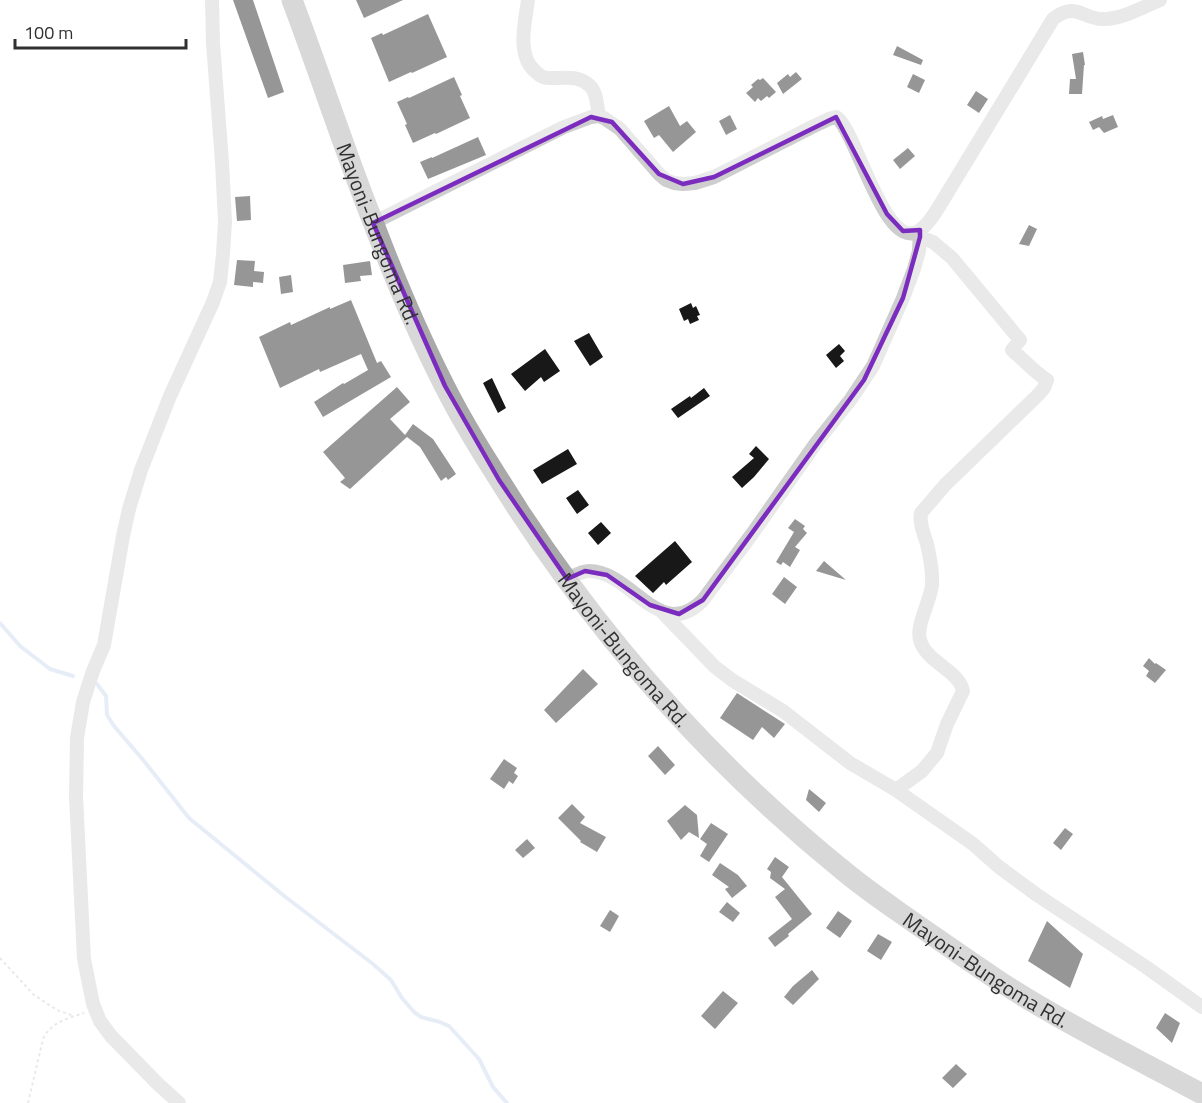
<svg xmlns="http://www.w3.org/2000/svg" width="1202" height="1103" viewBox="0 0 1202 1103" font-family="'Titillium Web',sans-serif">
  <rect width="100%" height="100%" fill="#fff"/>
  <g fill="none" stroke-linecap="round" stroke-linejoin="round">
    <!-- stream -->
    <path stroke="#cbd8ee" stroke-width="4" d="M0,623l20,23 30,23 23,7
      M97,684l9,12 1,19 7,11 30,35 45,57 94,77 90,69 18,16 11,18 12,14 7,5 19,5 9,4 30,33 14,28 14,16"/>
  </g>
  <!-- building -->
  <path fill="#181818" d="M233,0h20l31,92 -16,6z
    M356,0h47l-39,18z
    M428,14l19,43 -35,16 -1,-1 -22,10 -18,-44 11,-5 1,2z
    M897,46l26,14 -2,5 -28,-10z
    M1083,52l2,13h-1l-2,29h-13l1,-15h6l-4,-25z
    M796,72l6,7 -19,15 -6,-11 11,-9 2,3z
    M913,74l12,6 -6,13 -12,-6z
    M454,77l8,18 -2,1 10,22 -34,16 -1,-1 -22,10 -8,-18 2,-1 -10,-22 11,-5 1,1z
    M763,78l13,14 -7,6 -2,-2 -6,5 -3,-3 -3,4 -9,-9 7,-6 -2,-2 7,-6 2,1z
    M976,91l12,8 -9,14 -12,-8z
    M669,106l11,20 7,-5 9,11 -23,20 -14,-17 -5,3 -10,-17z
    M730,115l7,14 -11,6 -7,-14z
    M1113,115l5,12 -14,6 -5,-6 -6,3 -4,-8 13,-6 1,3z
    M478,137l8,18 -58,24 -8,-17 12,-5v1z
    M908,148l7,8 -15,13 -7,-9z
    M250,196l1,24 -14,1 -2,-24z
    M1029,225l8,4 -8,17 -10,-2z
    M237,260l18,1 -1,10 10,1 -1,11 -10,-1v5l-19,-2z
    M370,261l2,14 -12,1 1,5 -16,2 -2,-18z
    M291,275l2,17 -12,2 -2,-17z
    M351,300l26,63 4,-2 10,16 -68,40 -9,-15 29,-19 1,1 24,-14 -7,-16 -41,18 -1,-3 -39,19 -21,-51 31,-15 1,3 39,-18v2z
    M691,303l2,5 3,-2 4,9 -3,1 2,4 -9,4 -2,-5 -4,2 -5,-12z
    M589,333l14,24 -13,9 -16,-25z
    M839,344l6,7 -5,5 4,5 -8,7 -10,-13z
    M545,349l15,22 -16,11 -3,-5 -16,14 -14,-17z
    M492,378l14,30 -8,5 -15,-30z
    M397,387l13,15 -20,17 15,16 8,-11 20,15 23,35 -8,6 -2,-3 -5,4 -21,-34 -13,-10 -57,52 -10,-7 5,-4 -22,-26z
    M704,388l6,8 -32,22 -7,-9 19,-13 1,2z
    M756,446l13,13 -15,18 -12,11 -10,-11 22,-19 -5,-4z
    M568,449l9,15 -35,20 -9,-14z
    M578,490l11,15 -12,9 -11,-16z
    M795,519l10,7 -2,3 4,4 -12,14 5,3 -10,17 -7,-5 -2,3 -5,-3 18,-30 -6,-4z
    M601,522l10,11 -13,12 -10,-12z
    M675,541l17,21 -26,23 -2,-3 -11,11 -18,-17z
    M824,561l22,19 -30,-9z
    M784,577l13,10 -12,17 -13,-10z
    M1149,658l6,6 1,-1 10,7 -11,13 -9,-7 3,-5 -6,-5z
    M583,669l15,15 -42,39 -12,-13z
    M737,693l48,31 -11,14 -12,-11 -9,13 -33,-22z
    M658,746l17,19 -10,10 -17,-19z
    M504,759l13,9 -3,5 4,3 -5,8 -4,-3 -5,8 -14,-10z
    M809,789l17,14 -7,9 -13,-12z
    M572,804l13,13 -5,6 26,14 -9,15 -17,-10 1,-1 -23,-23z
    M685,805l12,10 2,23 -10,-6 -8,8 -14,-19z
    M711,823l17,11 -19,28 -9,-6 7,-12 -7,-5z
    M1065,828l8,6 -12,16 -8,-7z
    M527,839l8,9 -12,10 -8,-8z
    M775,857l14,10 -7,10 30,37 -24,20 1,2 -14,11 -7,-9 24,-19 -17,-22 10,-8 -15,-11 1,-6 -4,-3z
    M720,863l18,12 9,11 -15,12 -7,-9 4,-2 -17,-12z
    M727,902l13,11 -7,9 -14,-10z
    M610,910l9,6 -9,16 -10,-6z
    M838,911l14,10 -12,17 -14,-10z
    M1047,921l36,33 -13,34 -42,-27z
    M878,934l14,8 -11,18 -14,-9z
    M812,970l7,9 -26,26 -9,-8 9,-11z
    M723,991l15,12 -23,26 -14,-13z
    M1165,1013l15,10 -8,20 -16,-15z
    M956,1064l11,10 -14,14 -11,-10z"/>
  <g fill="none" stroke-linecap="round" stroke-linejoin="round">
    <!-- path -->
    <path stroke="#cecece" stroke-width="2" stroke-dasharray="3 3" stroke-linecap="butt" d="M0,958l34,37 23,15 17,6
      M28,1103l15,-64c7,-16 25,-21 41,-26"/>
    <!-- minor -->
    <path stroke="#cecece" stroke-width="14" d="M528,0c-3,22 -12,56 8,72 3,3 8,6 12,6 15,1 29,-4 41,7 8,6 8,21 10,31
      M373,223l191,-96 27,-10 8,-1 5,2 16,11 39,45 7,6 8,3 9,1 12,-1 19,-6 98,-50 17,-8 7,-2c20,11 49,139 84,113 9,-6 15,-17 20,-25l113,-186c24,-19 30,2 53,0 18,-1 37,-12 54,-19
      M567,579c7,-3 14,-8 22,-8 43,0 71,73 114,29l49,-66 64,-91 35,-44 22,-33 30,-68 11,-29 5,-18 1,-21
      M660,610l55,57 17,13 51,31 67,52 46,27 77,54 26,23 38,28 109,72 56,40
      M896,790l26,-19 15,-18 10,-29 16,-33c-4,-20 -34,-28 -42,-48 -7,-15 9,-40 11,-58 1,-13 -2,-28 -5,-41 -3,-10 -8,-21 -6,-31l24,-28 93,-90 6,-7 3,-8c-13,-8 -23,-20 -35,-30l8,-10 -68,-82 -19,-16 -13,-5
      M179,1103l-21,-19 -47,-48 -11,-15 -7,-17 -9,-45 -8,-163 1,-58 6,-36 10,-31 11,-26 19,-109 6,-27 12,-39 29,-74 43,-94 7,-20 3,-28 2,-32 -3,-60 -9,-119 -1,-43"/>
    <!-- primary -->
    <path stroke="#a9a9a9" stroke-width="21" id="s1" d="M292,0c28,74 52,149 81,222 21,55 44,110 71,163 22,44 49,85 75,126 89,136 200,259 326,361 23,19 47,35 71,52 29,20 57,40 86,59 64,41 133,75 200,111"/>
  </g>
  <!-- marked area -->
  <path d="M0 0H1202V1103H0ZM591,117l21,5 47,52 24,10 31,-7 122,-60 51,97 16,17 17,-1v7l-17,61 -39,82 -161,220 -24,14 -29,-9 -43,-30 -22,-4 -18,8 -68,-99 -54,-94 -72,-163z" fill="#fff" fill-opacity=".55" fill-rule="evenodd"/>
  <path fill="none" stroke="#7b2cbf" stroke-width="4.5" stroke-linejoin="round" d="M591,117l21,5 47,52 24,10 31,-7 122,-60 51,97 16,17 17,-1v7l-17,61 -39,82 -161,220 -24,14 -29,-9 -43,-30 -22,-4 -18,8 -68,-99 -54,-94 -72,-163z"/>
  <g text-anchor="middle" dominant-baseline="central" stroke-width="6" stroke-linejoin="round" paint-order="stroke">
    <!-- street labels -->
    <g font-size="21" fill="#313131" stroke="#fff">
      <text stroke="none"><textPath href="#s1" startOffset="249">Mayoni-Bungoma Rd.</textPath></text>
      <text stroke="none"><textPath href="#s1" startOffset="735">Mayoni-Bungoma Rd.</textPath></text>
      <text stroke="none"><textPath href="#s1" startOffset="1221">Mayoni-Bungoma Rd.</textPath></text>
    </g>
  </g>
  <!-- scale -->
  <path d="M15 39v9h171v-9" fill="none" stroke="#313131" stroke-width="3"/>
  <text x="24" y="39" font-size="18" fill="#313131" stroke="#ffffff" stroke-width="4.5" paint-order="stroke">100 m</text>
</svg>
